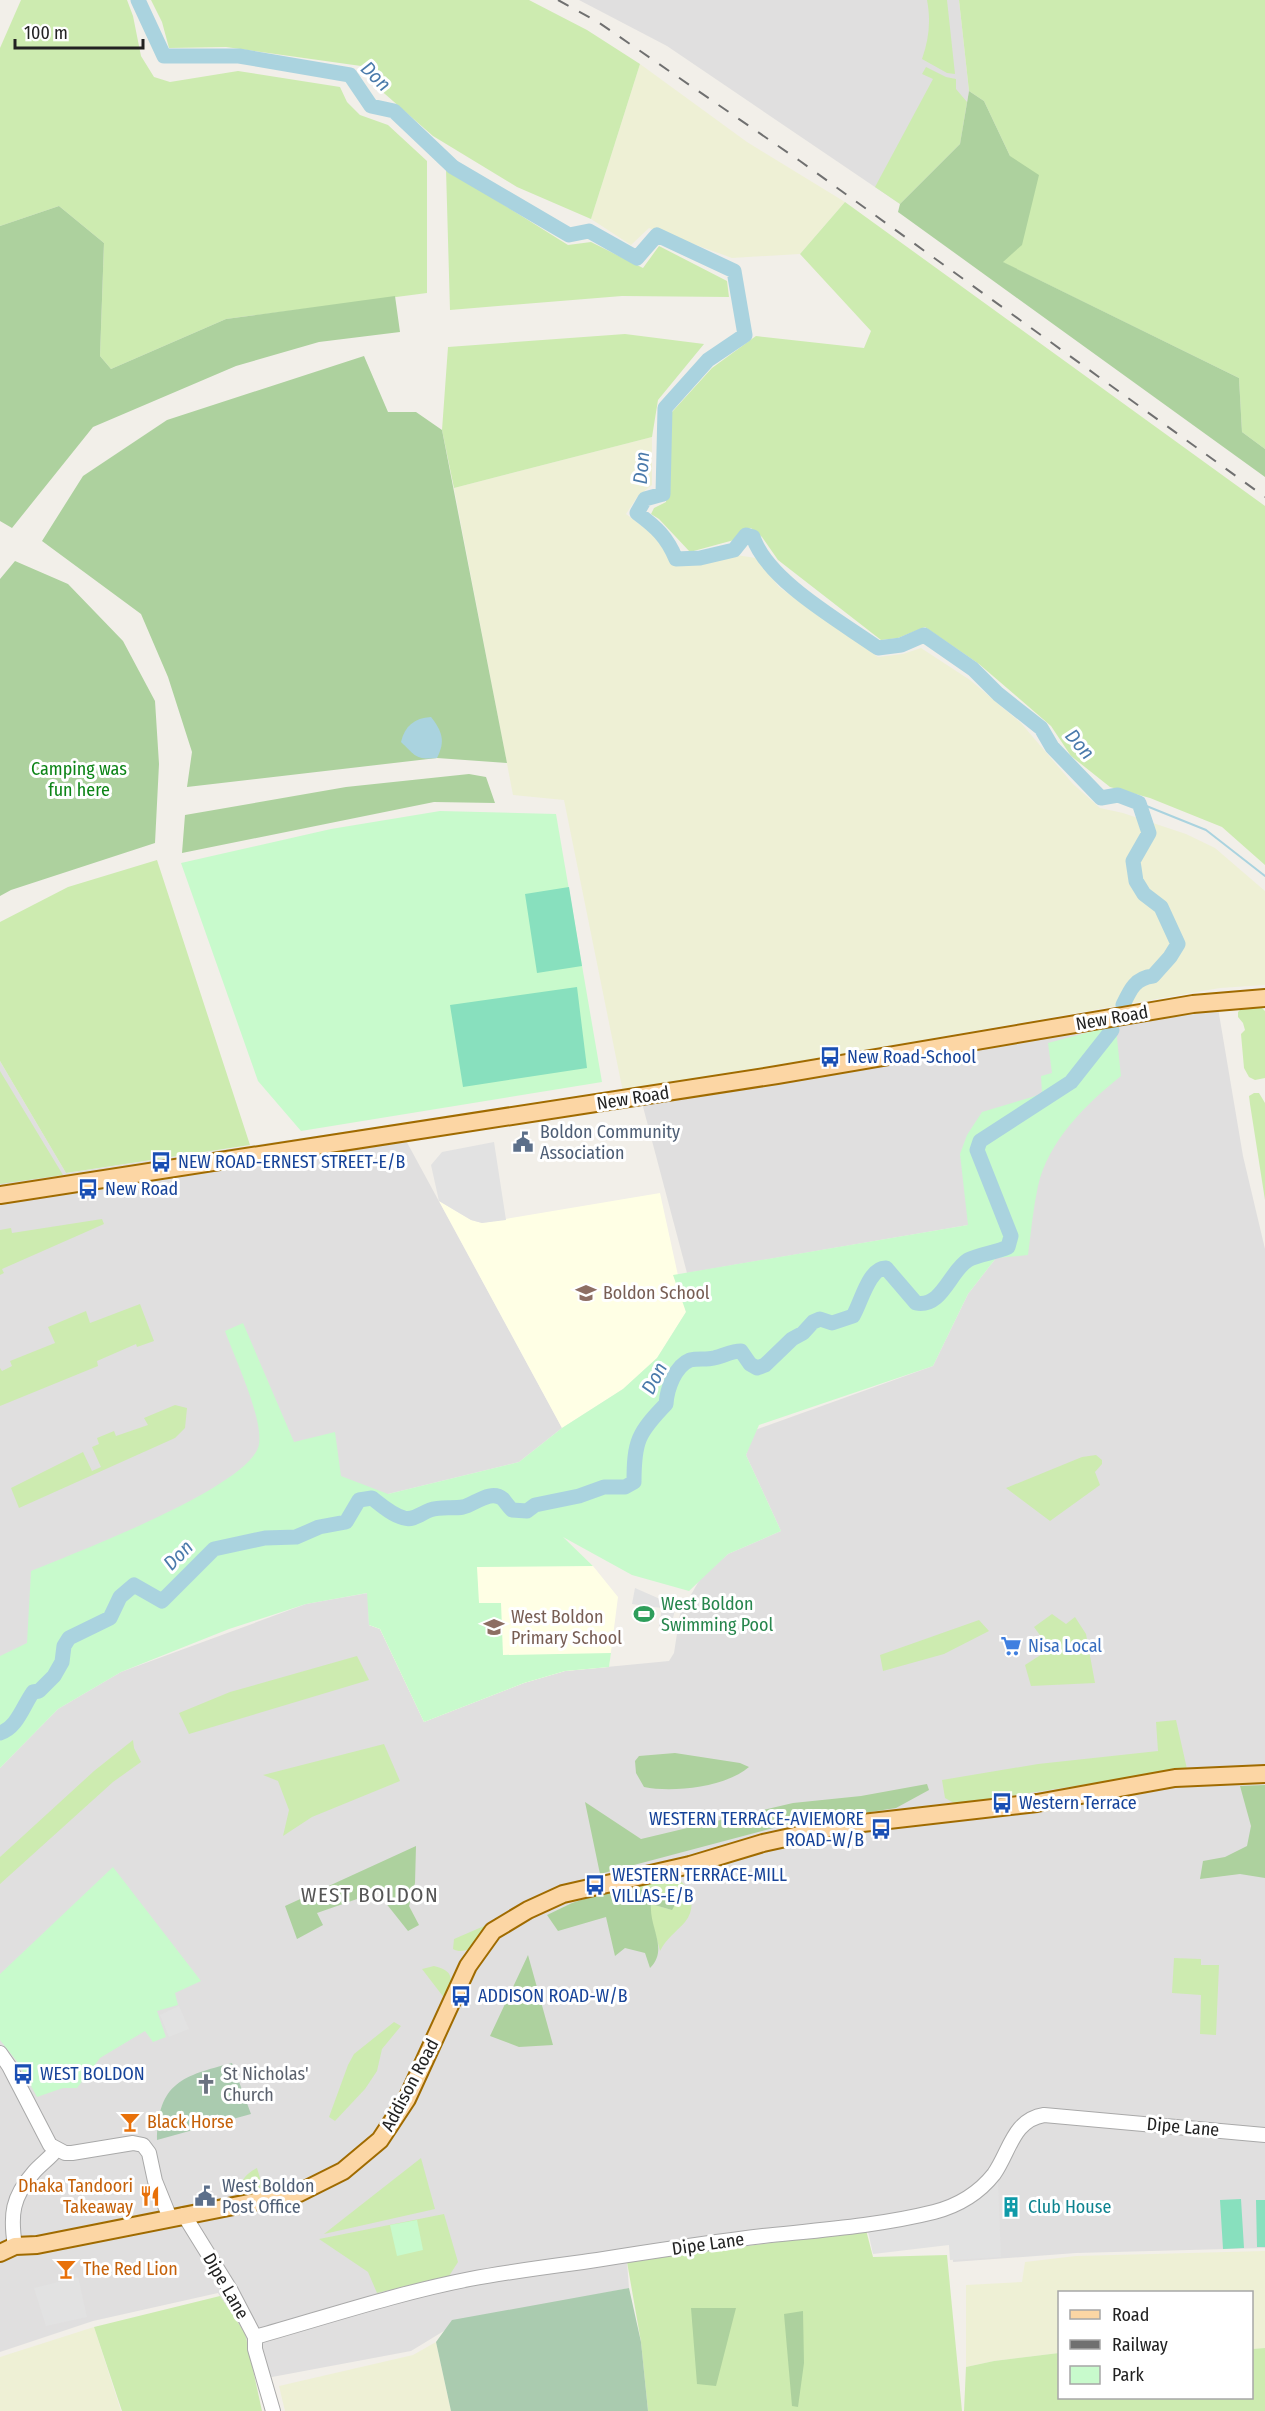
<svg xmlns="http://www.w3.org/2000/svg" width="1265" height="2411" viewBox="0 0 1265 2411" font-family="'Fira Sans Condensed',sans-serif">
  <rect width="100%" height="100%" fill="#f2efe9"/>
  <!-- residential -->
  <path fill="#e0dfdf" d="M579,0h380l10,91 -9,53 -60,60 -233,-158z
    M1218,1008l25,148 22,93v999l-189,5 -123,9 -2,-47 -324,47 2,26 -172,35 -46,28 -155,29 -12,-47 -26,-40 -125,28 -93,31v-584l58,-59 63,-37 185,-68 62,-11 1,32 11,4 44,92 100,-38 41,-12 104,-10 5,-8 6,-39 20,-35 28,-25 53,-23 -35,-76 9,-25 178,-64 35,-72 28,-36 -28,-33 -281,48 -45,-170z
    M0,1061l66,112 331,-49 165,304 -43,34 -131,32 -358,155 -30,16z"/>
  <!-- education -->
  <path fill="#ffffe5" d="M660,1193l26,119 -29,46 -34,31 -61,39 -123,-227 32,19 11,3z
    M560,1535l33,31 25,31 -9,70 -44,4 -41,12 -100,39 -44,-93 -11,-4 24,-49z"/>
  <!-- farmland -->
  <path fill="#eef0d5" d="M640,64l107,78 98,60 -45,52 -68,4 -83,-30 -18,17 -40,-26z
    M652,437v48l-14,11 -12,18 29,22 19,30 27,-1 35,-10 20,3 23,29 99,70 25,-3 18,-6 49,32 51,43 52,61 27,24 23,5 63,21 29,14 50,43v94l-45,3 -597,104 -59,-292 -51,-5 -59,-307z
    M1265,2251v97l-13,1v-57h-192l-1,61 -65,8 -28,6v-82l56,-3 3,-20 51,-6z
    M94,2327l27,84h-121v-54z
    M436,2342l15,69h-166l-6,-25 134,-31z"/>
  <!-- grass -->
  <path fill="#cdebb0" d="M21,0h106l6,16 8,40 13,21 16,5 68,-11 102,16 7,15 13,13 28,10 39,36v132l-201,26 -115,50 -11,-13 4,-113 -45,-37 -59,20v-178z
    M151,0h378l58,30 53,34 -49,155 -74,-32 -84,-51 -56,-49 -16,-21 -135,-19 -57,1 -7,-26z
    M927,0h20l8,74 -8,-1 -25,-14c7,-20 9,-38 5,-59z
    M959,0h306v449l-23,-17 -3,-54 -237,-116 8,-106 -26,-55 -15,-10z
    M926,67l20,10 10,2v10l11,13 -7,42 -60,60 -25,-17 58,-108 -11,-5z
    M446,169l122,76 23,-3 52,26 16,-22 68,35 2,16 -107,-1 -172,14z
    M845,202l420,304v359l-43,-38 -72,-29 -40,-11 -39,-31 -20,-30 -72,-62 -54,-37 -27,11 -17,2 -103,-80 -16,-23 -11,-9 -10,3 -7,9 -44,12 -31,-33 -8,-5 3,-6 12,-6 6,-90 40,-44 44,-32 108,12 7,-17 -71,-77z
    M625,334l79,10 -46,56 -6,37 -198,51 -12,-58 6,-83z
    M157,860l93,285 -184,28 -66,-112v-139l68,-35z
    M1244,1006h16l5,5v67l-10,2 -6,-3 -5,-9 -3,-34 4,-4 -2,-7 -5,-6v-5z
    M0,1071l63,104 -63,9z
    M1254,1093h5l6,10v97l-15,-96 -1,-8z
    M102,1219l2,5 -102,45 2,4 -4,2v-45l11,-2 1,5z
    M140,1304l14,37 -17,6 -1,-3 -39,17 1,5 -98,40v-38l2,3 10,-5 -2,-5 45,-18 -7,-16 38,-16 4,12z
    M175,1405l12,3 -2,20 -10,10 -156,70 -8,-20 72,-36 9,19 9,-4 -9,-20 7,-3 -2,-6 17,-7 2,5 32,-11 -4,-7z
    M1096,1455l6,5v4l-7,8 5,13 -50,36 -44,-33 76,-31z
    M1052,1614l14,10 9,-7 11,17 9,49 -64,3 -6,-21 25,-16 -16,-22z
    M979,1620l10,11 -45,23 -61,17 -3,-16z
    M357,1656l12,24 -180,54 -10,-21 51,-21z
    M1176,1720l11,49 -231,35 -11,-6 -3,-18 96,-16 120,-13 -2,-29z
    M133,1740l1,8 7,14 -28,20 -113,102v-27l94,-86z
    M384,1744l16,37 -88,36 -29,19 6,-26 -11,-29 -15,-6z
    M671,1875c18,7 28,30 14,47 -9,10 -19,17 -25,29l-10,-37 1,-10 21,6 -51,-23z
    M498,1920c-10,11 -28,39 -45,29l1,-10z
    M1174,1958l27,1v6h18l-3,70 -16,-1 1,-39 -29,-2z
    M434,1966c22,5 19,16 11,33l-23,-30z
    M394,2022l7,4 -19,23 -5,22 -12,18 -30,32 -6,-4 19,-52 6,-11z
    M421,2158l14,51 -111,25z
    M257,2168l6,20 -26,6c4,-13 8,-20 20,-26z
    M444,2214l14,48 -9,14 -72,17 -9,-21 -49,-33z
    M866,2230l7,27 74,-2 15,156h-314l-7,-69 -14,-80z
    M220,2296l25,37 17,78h-140l-28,-84z
    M1265,2348v63h-301l2,-44 28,-6 65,-8 1,45h192v-49z"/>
  <!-- forest -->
  <path fill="#add19e" d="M969,91l15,10 26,55 29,19 -17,70 -19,17 236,116 3,54 23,17v28l-367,-265 2,-8 60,-60z
    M59,206l45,37 -4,113 11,13 115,-50 169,-23 5,36 -81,10 -83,24 -143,61 -81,101 -12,-7v-295z
    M364,356l24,56h28l26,18 65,333 -70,-5 -250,29 5,-35 -24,-75 -27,-63 -99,-73 41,-65 84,-56z
    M15,561l53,23 55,57 32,60 4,63 -4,79 -144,47 -11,6v-317z
    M469,774l17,3 9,26 -61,-1 -252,51 3,-38 161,-28z
    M675,1753l65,10 9,4c-23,20 -76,26 -105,20l-8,-14 -1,-12 4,-5z
    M927,1784l2,6 -33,18 -111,17 -185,49 -15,-72 56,37 152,-36 68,-7z
    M1265,1785v93l-25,-4 -40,5 3,-18 22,-4 22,-11 4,-20 -11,-40z
    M416,1846l-1,37 -6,23 10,19 -11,6 -31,-39 -60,21 6,12 -26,14 -12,-33z
    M621,1887l30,4 25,12 -4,7 -21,-6c-2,24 18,45 -1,64l-5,-15 -20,-5 -10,8 -9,-39 -48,14 -11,-16 25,-12z
    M528,1955l25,90 -34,2 -29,-11z
    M691,2308h45l-20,78 -19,-2z
    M803,2311l1,52 -6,44 -6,-1 -8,-92z"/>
  <!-- cemetery -->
  <path fill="#aacbaf" d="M232,2063l19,51 -94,26c1,-58 26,-64 75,-77z
    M629,2288l12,54 7,69h-197l-15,-69 16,-22z"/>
  <!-- park -->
  <path fill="#c8facc" d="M440,811l116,3 46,268 -301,49 -43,-50 -77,-218 150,-34z
    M1108,1027l8,2 5,47c-34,27 -73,65 -83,110 -5,23 -7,46 -10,69l-32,3 -28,36 -35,72 -174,59 -13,30 35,76 -53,23 -39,37 -57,-16 -69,-38 30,29 -116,1 2,36h22l2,52 108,-2 -2,14 -44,4 -41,12 -100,39 -44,-93 -11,-4 -2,-32 -61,11 -77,25 -108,43 -63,37 -58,59v-112l27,-13 4,-72c41,-17 222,-85 228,-127 4,-27 -24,-85 -34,-113l18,-8 51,119 41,-10 6,44 47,18 131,-32 43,-34 61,-39 34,-31 29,-46 -13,-37 295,-50 -8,-71 7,-19 15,-23 60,-18 -1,-18 11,-3 -4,-30z
    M113,1867l88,114 -26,12 3,12 -21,6 9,26 -13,5 -8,-11 -45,27 -23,30h-14l-26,9 -18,-33 -19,-24v-66z
    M417,2220l6,30 -26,6 -7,-31z"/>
  <!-- pitch -->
  <path fill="#88e0be" d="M569,887l13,79 -45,7 -12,-79z
    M577,987l10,81 -124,19 -13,-82z
    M1241,2199l3,49 -21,1 -3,-49z
    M1256,2200h9v47h-8z"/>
  <!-- parking -->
  <path fill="#e2e2e2" d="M494,1142l12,78 -24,3 -11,-3 -32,-19 -8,-36 11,-13z
    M635,1588l41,18 -5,20h-12l3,-18 -30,-4z
    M179,2006l10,23 -20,8 -9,-22z
    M998,2182l3,75 -51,3 -1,-15 -76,9 -6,-27 67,-9 25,-7 22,-13z
    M78,2277l9,40 -41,9 -12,-38z"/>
  <!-- water -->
  <path fill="#aad3df" d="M431,717c11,14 15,24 6,41 -22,2 -21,-2 -36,-16 4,-16 13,-24 30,-25z"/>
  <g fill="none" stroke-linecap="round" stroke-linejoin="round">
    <!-- stream -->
    <path stroke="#aad3df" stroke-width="2" d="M1139,803l67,27 59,46"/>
    <!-- river -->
    <path stroke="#aad3df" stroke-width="15" d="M138,0l26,56h75l111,19 21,31 23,5 59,56 116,68 20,-4 48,27 20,-23 77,36 11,64 -37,25 -43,48 -2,86 -18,5 -8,14c19,14 30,24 39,46l24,-1 34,-8 12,-15 7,2c15,44 87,84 125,111l23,-3 23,-10 49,34 25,25 43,34 11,19 49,51 17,-3 21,8 10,30 -16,28 3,20 8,13 17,13 17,37 -8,13 -17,19c-18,2 -23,14 -30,29
      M0,1733c17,-5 23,-27 33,-41l6,-1 15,-15 8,-14 2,-16 5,-8 41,-20 10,-21 14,-12 28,16 52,-52 51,-11 31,-1 23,-10 27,-5 13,-22 13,-2c9,7 20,17 32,20 9,3 18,-5 26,-8 11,-4 22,-1 33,-3 12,-3 28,-18 40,-8 3,4 6,8 9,11l15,1 8,-6 44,-9 25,-9h21l9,-5c0,-41 4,-49 32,-78 1,-15 9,-38 24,-44 8,-2 16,0 24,-2 10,-2 17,-7 27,-7l9,13 7,4 8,-3 27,-26 11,-6 10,-11 7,-3 12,4 21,-7c8,-13 16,-49 33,-48l30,35c26,5 34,-32 52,-43 8,-5 30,-8 40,-13l3,-11 -34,-86 3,-9 91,-59 41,-52"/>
    <!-- minor casing -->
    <g stroke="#a9a9a9" stroke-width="16">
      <path id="minor" d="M0,2053l9,13 41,79 15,8h7l61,-10 10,2 6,8 6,28 15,37
        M184,2215l47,76 24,46c71,-20 143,-44 215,-58 37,-7 75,-12 113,-17 59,-9 120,-19 180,-26 56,-6 115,-10 171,-24 23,-6 45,-19 60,-38 16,-23 19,-54 50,-59l221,20
        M15,2246c-5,-31 -3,-49 19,-74 7,-8 16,-14 23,-23
        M255,2337v12l18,62"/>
    </g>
    <!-- major casing -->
    <g stroke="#a06b00" stroke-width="20">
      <path id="major" d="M0,1195l777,-120 416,-71 72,-6
        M0,2253l15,-7 22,-1 262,-52 44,-22 37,-31 27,-41 61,-133 25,-35 35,-21 35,-16 127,-29 73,-22 82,-18 192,-22 138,-25 90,-4"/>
    </g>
    <!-- minor -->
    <use href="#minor" stroke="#fff" stroke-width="14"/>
    <!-- major -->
    <use href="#major" stroke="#fcd6a4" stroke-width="16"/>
    <!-- rail -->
    <path stroke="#707070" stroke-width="2" stroke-dasharray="12 12" stroke-linecap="butt" d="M558,0l40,22 202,139 465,336"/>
  </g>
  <!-- icons -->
  <defs>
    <g id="bus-bare" transform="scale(1.62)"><path d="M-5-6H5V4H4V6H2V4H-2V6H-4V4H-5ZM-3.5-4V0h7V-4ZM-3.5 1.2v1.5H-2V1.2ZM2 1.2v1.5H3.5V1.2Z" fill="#1a4fb4" stroke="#fff" stroke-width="2.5" paint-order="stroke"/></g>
    <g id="civic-bare" transform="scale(1.62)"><path d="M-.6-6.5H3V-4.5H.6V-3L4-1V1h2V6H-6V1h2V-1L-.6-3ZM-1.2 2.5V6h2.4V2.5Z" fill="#5c6f8a" stroke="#fff" stroke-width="2.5" paint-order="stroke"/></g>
    <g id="school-bare" transform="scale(1.62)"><path d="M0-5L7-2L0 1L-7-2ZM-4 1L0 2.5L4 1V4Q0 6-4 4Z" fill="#8d6e63" stroke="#fff" stroke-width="2.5" paint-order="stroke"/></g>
    <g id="stadium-bare" transform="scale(1.62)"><path d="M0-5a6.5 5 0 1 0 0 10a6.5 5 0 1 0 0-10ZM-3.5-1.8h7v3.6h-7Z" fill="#2e9e5b" stroke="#fff" stroke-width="2.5" paint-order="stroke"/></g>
    <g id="supermarket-bare" transform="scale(1.62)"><path d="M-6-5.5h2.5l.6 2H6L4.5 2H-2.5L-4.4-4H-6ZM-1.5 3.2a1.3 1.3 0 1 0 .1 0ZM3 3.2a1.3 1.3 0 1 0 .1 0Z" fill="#3f7fe0" stroke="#fff" stroke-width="2.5" paint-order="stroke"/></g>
    <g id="church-bare" transform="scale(1.62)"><path d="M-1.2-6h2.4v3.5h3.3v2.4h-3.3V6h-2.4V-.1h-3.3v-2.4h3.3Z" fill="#6b7280" stroke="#fff" stroke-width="2.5" paint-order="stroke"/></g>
    <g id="bar-bare" transform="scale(1.62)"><path d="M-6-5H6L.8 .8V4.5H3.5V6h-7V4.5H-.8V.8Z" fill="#e8710a" stroke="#fff" stroke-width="2.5" paint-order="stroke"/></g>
    <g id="restaurant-bare" transform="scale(1.62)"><path d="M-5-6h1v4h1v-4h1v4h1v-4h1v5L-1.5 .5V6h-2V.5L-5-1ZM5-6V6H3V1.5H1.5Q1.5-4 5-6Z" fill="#e8710a" stroke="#fff" stroke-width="2.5" paint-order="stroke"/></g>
    <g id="building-bare" transform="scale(1.62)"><path d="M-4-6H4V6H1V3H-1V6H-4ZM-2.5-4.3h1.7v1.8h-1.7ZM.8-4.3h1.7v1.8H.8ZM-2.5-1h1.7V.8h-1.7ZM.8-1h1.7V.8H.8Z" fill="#0f9aa8" stroke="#fff" stroke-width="2.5" paint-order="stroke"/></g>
  </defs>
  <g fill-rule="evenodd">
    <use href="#bus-bare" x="830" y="1057"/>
    <use href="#civic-bare" x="523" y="1142"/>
    <use href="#bus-bare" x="161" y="1162"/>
    <use href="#bus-bare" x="88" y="1189"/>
    <use href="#school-bare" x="586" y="1293"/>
    <use href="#stadium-bare" x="644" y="1614"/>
    <use href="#school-bare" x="494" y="1627"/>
    <use href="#supermarket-bare" x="1011" y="1646"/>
    <use href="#bus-bare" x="1002" y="1803"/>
    <use href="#bus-bare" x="881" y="1829"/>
    <use href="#bus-bare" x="595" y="1885"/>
    <use href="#bus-bare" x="461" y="1996"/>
    <use href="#bus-bare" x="23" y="2074"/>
    <use href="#church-bare" x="206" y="2084"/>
    <use href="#bar-bare" x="130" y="2122"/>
    <use href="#restaurant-bare" x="150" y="2196"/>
    <use href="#civic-bare" x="205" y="2196"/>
    <use href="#building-bare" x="1011" y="2207"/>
    <use href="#bar-bare" x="66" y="2269"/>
  </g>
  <g text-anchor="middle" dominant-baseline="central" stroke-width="6" stroke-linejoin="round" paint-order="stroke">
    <!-- park labels -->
    <g font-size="18" fill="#0c8416" stroke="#fff">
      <text x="79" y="769">Camping was<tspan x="79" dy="21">fun here</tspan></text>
    </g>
    <!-- street labels -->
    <g font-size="18" fill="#222" stroke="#fff">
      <text transform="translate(1112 1018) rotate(-10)">New Road</text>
      <text transform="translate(633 1098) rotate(-9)">New Road</text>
      <text transform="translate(410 2085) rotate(-62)">Addison Road</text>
      <text transform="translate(1183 2127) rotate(5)">Dipe Lane</text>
      <text transform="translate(708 2244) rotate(-8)">Dipe Lane</text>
      <text transform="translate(226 2286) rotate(60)">Dipe Lane</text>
    </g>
    <!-- transit labels -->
    <g font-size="18" fill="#164399" stroke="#fff" text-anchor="start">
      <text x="847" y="1057">New Road-School</text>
      <text x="178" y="1162">NEW ROAD-ERNEST STREET-E/B</text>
      <text x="105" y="1189">New Road</text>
      <text x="1019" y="1803">Western Terrace</text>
      <text x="864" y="1819" text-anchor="end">WESTERN TERRACE-AVIEMORE<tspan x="864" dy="21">ROAD-W/B</tspan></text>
      <text x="612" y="1875">WESTERN TERRACE-MILL<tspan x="612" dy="21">VILLAS-E/B</tspan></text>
      <text x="478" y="1996">ADDISON ROAD-W/B</text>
      <text x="40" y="2074">WEST BOLDON</text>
    </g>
    <!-- service labels -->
    <g font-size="18" fill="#4e5e75" stroke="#fff" text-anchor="start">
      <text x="540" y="1132">Boldon Community<tspan x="540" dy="21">Association</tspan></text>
      <text x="222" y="2186">West Boldon<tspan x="222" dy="21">Post Office</tspan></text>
    </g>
    <!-- education labels -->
    <g font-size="18" fill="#785e54" stroke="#fff" text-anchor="start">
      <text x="603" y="1293">Boldon School</text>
      <text x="511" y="1617">West Boldon<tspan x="511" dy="21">Primary School</tspan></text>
    </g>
    <!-- leisure labels -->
    <g font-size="18" fill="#27864d" stroke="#fff" text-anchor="start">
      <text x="661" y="1604">West Boldon<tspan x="661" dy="21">Swimming Pool</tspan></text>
    </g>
    <!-- shop labels -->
    <g font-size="18" fill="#366cbe" stroke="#fff" text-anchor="start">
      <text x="1028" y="1646">Nisa Local</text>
    </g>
    <!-- worship labels -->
    <g font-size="18" fill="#5b616d" stroke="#fff" text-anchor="start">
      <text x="223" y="2074">St Nicholas'<tspan x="223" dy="21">Church</tspan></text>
    </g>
    <!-- food labels -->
    <g font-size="18" fill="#c56008" stroke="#fff" text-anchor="start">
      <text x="147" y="2122">Black Horse</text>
      <text x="133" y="2186" text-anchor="end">Dhaka Tandoori<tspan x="133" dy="21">Takeaway</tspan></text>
      <text x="83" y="2269">The Red Lion</text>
    </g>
    <!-- culture labels -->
    <g font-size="18" fill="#0d838f" stroke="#fff" text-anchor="start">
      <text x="1028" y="2207">Club House</text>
    </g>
    <!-- water labels -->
    <g font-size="20" font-style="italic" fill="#4a7aab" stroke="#fff">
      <text transform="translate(376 76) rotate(44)">Don</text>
      <text transform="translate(641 468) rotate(-86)">Don</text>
      <text transform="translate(1080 744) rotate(49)">Don</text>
      <text transform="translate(654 1378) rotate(-63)">Don</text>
      <text transform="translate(178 1555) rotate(-45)">Don</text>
    </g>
    <!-- quarter labels -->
    <g font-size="21" letter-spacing="1.5" fill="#555" stroke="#fff">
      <text x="370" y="1895">WEST BOLDON</text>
    </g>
  </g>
  <!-- legend -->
  <rect x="1058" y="2291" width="195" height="108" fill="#ffffff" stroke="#a7a7a7" stroke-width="1.5"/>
  <rect x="1070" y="2310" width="30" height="9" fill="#fcd6a4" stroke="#a7a7a7" stroke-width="1.5"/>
  <text x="1112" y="2321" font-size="18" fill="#222222">Road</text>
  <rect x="1070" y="2340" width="30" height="9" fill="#707070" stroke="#a7a7a7" stroke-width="1.5"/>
  <text x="1112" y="2351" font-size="18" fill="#222222">Railway</text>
  <rect x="1070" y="2366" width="30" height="18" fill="#c8facc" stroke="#a7a7a7" stroke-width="1.5"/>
  <text x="1112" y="2381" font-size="18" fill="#222222">Park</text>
  <!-- scale -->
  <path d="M15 39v9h128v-9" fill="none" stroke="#222222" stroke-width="3"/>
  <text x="24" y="39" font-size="18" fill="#222222" stroke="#ffffff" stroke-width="4.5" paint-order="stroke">100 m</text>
</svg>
